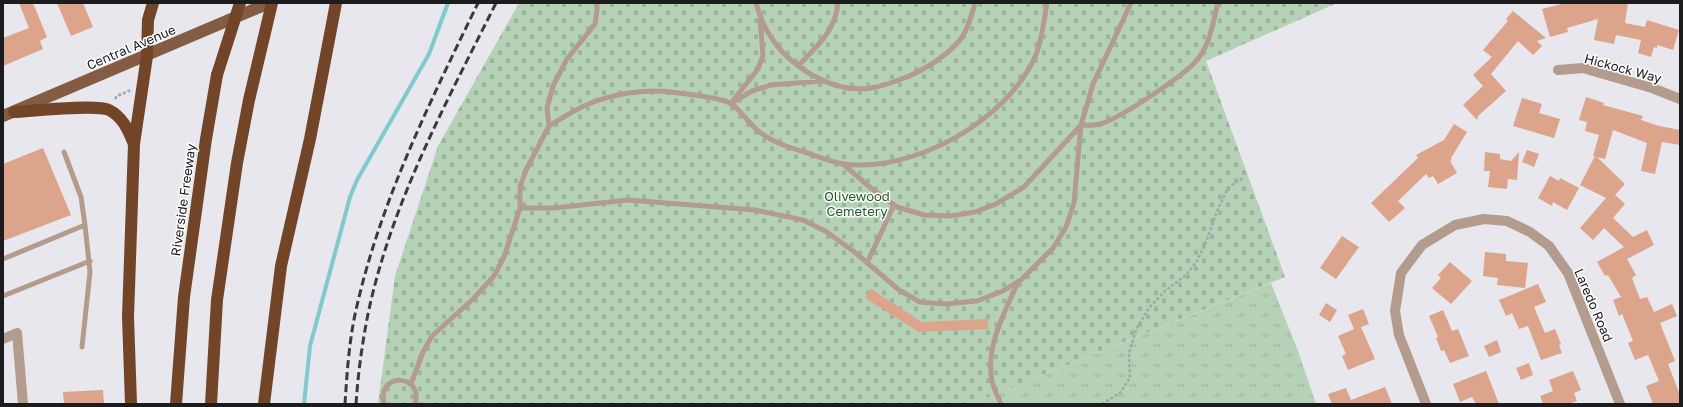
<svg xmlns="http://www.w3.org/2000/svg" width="1683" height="407" viewBox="0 0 1683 407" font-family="'Golos Text',sans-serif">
  <defs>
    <pattern id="grass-tufts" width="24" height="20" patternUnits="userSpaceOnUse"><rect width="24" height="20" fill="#b5d2b6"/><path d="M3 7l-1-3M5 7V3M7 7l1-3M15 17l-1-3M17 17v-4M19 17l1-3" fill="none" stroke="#9bb49c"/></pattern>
    <pattern id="cemetery-stones" width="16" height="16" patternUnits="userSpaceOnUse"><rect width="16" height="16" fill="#b5d2b6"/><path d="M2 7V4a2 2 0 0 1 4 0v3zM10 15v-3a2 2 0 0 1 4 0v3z" fill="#9bb49c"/></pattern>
  </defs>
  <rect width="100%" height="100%" fill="#e7e7ed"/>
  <!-- grass -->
  <path fill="url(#grass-tufts)" d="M1271,283l27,68 18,53h-345z"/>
  <!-- cemetery -->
  <path fill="url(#cemetery-stones)" d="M519,3h818l-131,58 79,216 -314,127h-593l17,-128 43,-130z"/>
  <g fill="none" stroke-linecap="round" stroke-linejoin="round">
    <!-- stream -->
    <path stroke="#7fcacd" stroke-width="4" d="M304,404l6,-58 40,-149 7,-17 72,-126 19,-51"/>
  </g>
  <!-- building -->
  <path fill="#dba48b" d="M19,3h14l14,34 -7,4 3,8 -40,17v-28l26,-10z
    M57,3h26l10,24 -22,9z
    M1565,3h63l-3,20 20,4 2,-7 32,10 -6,20 -16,-5v3l-3,-1 -3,10 -13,-4 3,-13 -25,-5 -2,9 -20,-4 4,-21 -31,9 1,4 -18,5 -8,-28z
    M1513,11l33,27 -9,3 5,5 -9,9 -15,-14 -27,33 15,17 -28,25 -1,4 -14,-15 20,-19 -10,-11 19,-18 -9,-7 25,-29 -2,-2z
    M1586,97l18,6 -1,2 40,11 -2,4 18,6 21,4v15l-18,-3 -7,32 -14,-3 6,-28 -34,-13 -8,29 -8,-2 28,27 -10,11 10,9 -12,14 20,19 14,-7 7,15 -27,14 9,16 -4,3 8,21 7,-2 7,15 18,-8 5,12 -17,7 15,38 -7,3 12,31v9h-27l-7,-18 13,-5 -11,-26 -13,5 -7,-17 5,-2 -11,-27 -3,2 -6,-16 8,-3 -13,-22 -3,1 -8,-14 27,-15 -20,-19 -11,12 -13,-12 26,-30 -26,-13 15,-29h-2l6,-21 -14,-4 2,-9 -8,-2z
    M1522,98l20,6 -3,9 21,6 -6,19 -41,-12z
    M1454,124l13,8 -16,26 1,2 -2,1 7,12 -19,11 -5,-8 -4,2 -3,-4 -28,27 7,7 -16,14 -18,-19 47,-45 -2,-3 28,-15z
    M43,148l28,67 -68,26v-77z
    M1527,150l12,4 -5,13 -12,-5z
    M1485,152l15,2v5l11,2 8,-9 -2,28 -9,-1 -1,10 -19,-2 2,-16h-6z
    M1550,176l9,5 1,-3 19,10 -12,22 -14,-8 -1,4 -14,-8z
    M1342,236l17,11 -23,32 -16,-11z
    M1485,252l21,2v7l22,2 -3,25 -28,-3 1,-7 -15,-2z
    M1450,262l22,19 -21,23 -19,-16 9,-10 -3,-3z
    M1538,284l8,18 -12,5 11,26 10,-4 6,15 -2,1 3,8 -21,7 -13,-34 -9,3 -7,-16 -6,3 -7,-16z
    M871,289l51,33 66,-3v10l-69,3 -54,-34z
    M1326,303l11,7 -7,12 -11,-7z
    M1363,309l6,15 -8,3 14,32 -27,11 -6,-14 4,-2 -8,-18 16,-7 -6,-14z
    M1443,310l9,21 6,-2 11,27 -19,7 -6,-13 -3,1 -5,-13 2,-1 -9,-21z
    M1497,340l4,12 -12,5 -5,-11z
    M1529,363l4,12 -12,5 -5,-12z
    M1486,371l13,33h-23l-4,-7 -12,5 -7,-18z
    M1573,371l8,19 -7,3 3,8 -9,3h-25l-3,-8 13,-5 -4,-11z
    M1385,387l7,17h-60l-4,-10 18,-6 5,12z
    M103,390l1,14h-40l-1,-12z"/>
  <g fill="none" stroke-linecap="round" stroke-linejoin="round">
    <!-- path -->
    <path stroke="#a4a4a9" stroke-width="2.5" stroke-dasharray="3 2" stroke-linecap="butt" d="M115,99l2,-3 14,-6
      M1102,404l18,-11 10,-15 -1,-25 7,-23 12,-21 17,-18 21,-16 11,-14 7,-14 14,-38 9,-19 6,-6 10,-6"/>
    <!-- lane -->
    <path stroke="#b39c8e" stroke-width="5" d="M756,3c3,10 7,22 13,31 19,32 63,60 102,54 13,-2 26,-7 38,-12 18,-8 38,-21 51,-36 8,-10 12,-26 15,-37
      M798,66c19,-20 37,-34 40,-63
      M735,101l17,-10 19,-6 51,-4
      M731,103l27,-34 5,-14 -3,-36
      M549,126c11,-7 23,-14 35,-20 27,-13 65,-18 95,-13 14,2 39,4 51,10 8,4 19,20 26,26 14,13 37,20 55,25 10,4 22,8 32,10 71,9 163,-43 192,-107 7,-16 9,-37 12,-54
      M843,164l29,25 25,18 27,8 26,1 25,-4 21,-8 28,-17 57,-62 12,-41 38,-81
      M520,208h34l74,-8 127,10 48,10 24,12 30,22 42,36 21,12 25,2 32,-3 26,-10 19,-12 31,-31 13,-21 8,-24 7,-78c7,0 12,1 19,-1 19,-5 85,-49 97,-64 13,-15 16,-38 21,-57
      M3,259l82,-34 -4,-28 -17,-45
      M867,263l27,-58
      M3,296l87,-35
      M82,347l8,-75 -5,-47
      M411,384l12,-32 9,-16 41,-37 21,-23 10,-19 16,-49v-21l6,-17 23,-44 -2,-18 6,-22 14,-27 28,-35 2,-14v-7
      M384,404c-8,-32 40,-31 31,0
      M1001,404c-3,-7 -7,-15 -9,-23 -7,-34 13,-69 26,-99"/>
    <!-- street -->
    <path stroke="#b39c8e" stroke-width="10" d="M1558,70l25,-2 69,20 28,11
      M3,339l14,-6 6,71
      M1426,404l-27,-69 -4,-24 6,-38 21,-28 33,-20 29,-6 23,2 23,11 19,14 19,27 52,131"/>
    <!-- primary -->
    <path stroke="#845c43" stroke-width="12" d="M3,116l266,-113"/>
    <!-- highway -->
    <path stroke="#724528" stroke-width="12" d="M14,112c17,-1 83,-8 95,-2 14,7 19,20 25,34
      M131,404l-3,-87 6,-173 13,-88 1,-36 5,-17
      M176,404l8,-107 22,-158 11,-64
      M211,404l6,-104 20,-137 12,-63 23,-97
      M264,404l17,-138 29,-127 26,-136"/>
    <!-- rail -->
    <path stroke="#3b3b3e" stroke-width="3" stroke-dasharray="8 4" stroke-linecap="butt" d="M345,404c2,-31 4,-63 11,-94 24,-108 74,-208 122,-307
      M356,404c2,-30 6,-60 12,-90 23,-110 78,-211 128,-311"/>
    <!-- highway-bridge -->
    <path stroke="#724528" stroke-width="12" d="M217,75l23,-72"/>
  </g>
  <g text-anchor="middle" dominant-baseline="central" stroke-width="3" stroke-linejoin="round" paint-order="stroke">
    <!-- street labels -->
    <g font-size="13" fill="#1c1c1e" stroke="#fff">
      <text transform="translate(131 47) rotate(-23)">Central Avenue</text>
      <text transform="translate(1623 68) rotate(15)">Hickock Way</text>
      <text transform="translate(183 200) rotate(-82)">Riverside Freeway</text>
      <text transform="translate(1594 305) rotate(67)">Laredo Road</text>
    </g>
    <!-- park labels -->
    <g font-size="13" fill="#1d5c28" stroke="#fff">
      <text x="857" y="196">Olivewood<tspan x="857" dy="15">Cemetery</tspan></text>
    </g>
  </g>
  <!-- border -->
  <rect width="1683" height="407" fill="none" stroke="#1c1c1e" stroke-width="8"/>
</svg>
